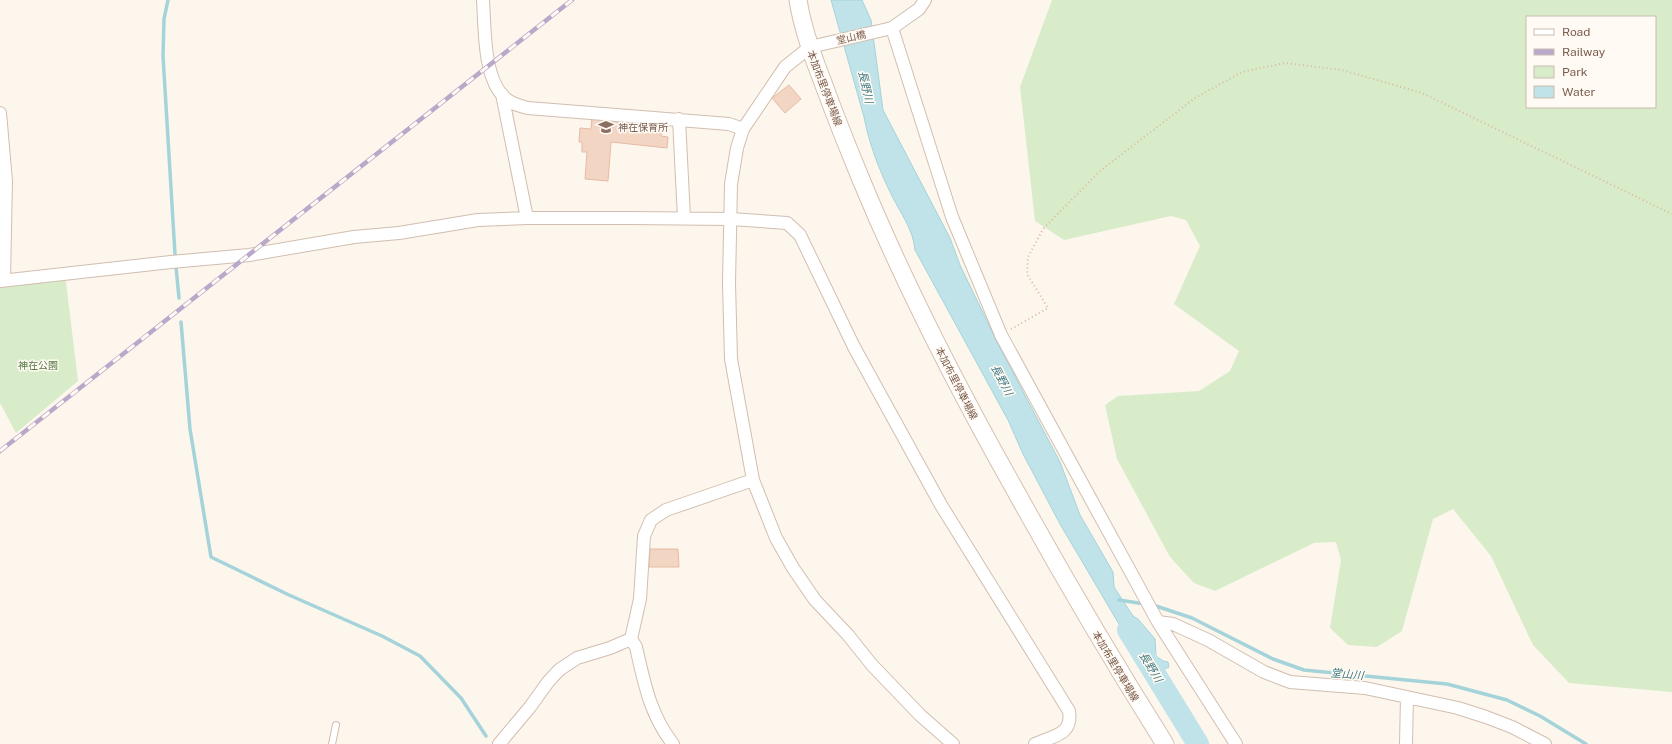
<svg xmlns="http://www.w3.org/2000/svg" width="1672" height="744" viewBox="0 0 1672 744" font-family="'Public Sans','Noto Sans JP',sans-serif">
  <rect width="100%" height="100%" fill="#fdf6ec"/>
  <!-- green -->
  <path fill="#d8ecc9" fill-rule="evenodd" d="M1052,0h620v692l-103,-9 -36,-38 -42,-89 -38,-47 -20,10 -31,112 -25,16 -29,-2 -18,-17 11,-68 -5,-18 -22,1 -99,48 -21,-8 -24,-26 -53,-98 -12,-54 13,-9 81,-5 31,-20 9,-20 -65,-47 26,-58 -14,-26 -15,-4 -107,24 -29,-19 -15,-134zM1527,17h128v90h-128z
    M65,274l13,107 -62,52 -16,-30v-119z"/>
  <!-- water -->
  <path fill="#bfe3e8" stroke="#a5d3da" d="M831,0h31l9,20 12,90 67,128 10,27 39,81 61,116 20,53 33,57 1,15 19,29 5,3 17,20 1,17 7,5 5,1 1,5 -11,5 -8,-15 -14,-4 -76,-129 -37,-70 -15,-34 -93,-170c-2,-21 -14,-36 -23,-54 -12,-24 -23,-52 -28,-79z"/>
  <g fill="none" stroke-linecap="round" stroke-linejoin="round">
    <!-- stream -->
    <path stroke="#a5d3da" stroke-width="3.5" d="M168,0l-4,19 -1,37 12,198
      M176,267l3,31
      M181,322l9,107 21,128 78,38 93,41 38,20 41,42 25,38
      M1119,600l26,4
      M1153,605l39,13 81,41 31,11 143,14 60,16 33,16 46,28"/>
    <!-- river -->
    <path stroke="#bfe3e8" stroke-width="22" d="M1128,630l70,114"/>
  </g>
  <!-- building -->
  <path fill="#f3d5c3" stroke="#e6bba3" d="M789,85l12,14 -16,14 -13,-15z
    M592,117l70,6 -1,13 7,1 -1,11 -56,-6 -3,39 -23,-2 2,-27h-5v-10h-3l1,-14 11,1z
    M650,549h28l1,18h-30z"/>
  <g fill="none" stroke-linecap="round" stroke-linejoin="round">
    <!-- service casing -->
    <g stroke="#d1beb0" stroke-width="8">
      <path id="service" d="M332,744l4,-19"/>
    </g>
    <!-- minor casing -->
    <g stroke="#d1beb0" stroke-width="14">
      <path id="minor" d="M483,0c2,28 0,78 22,98 6,6 15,8 23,10l201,16 14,5
        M925,0l-6,9 -27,19 -82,19 -25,20 -42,62 -6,19 -6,36 -2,99 2,76 22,121 23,58 17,30 22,32 33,35 24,30 48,50 33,29
        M892,28l60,189 49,118 157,287 78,122
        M502,94l25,124
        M0,113l6,68 -2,99
        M679,119l5,99
        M0,281l171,-19 78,-7 105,-18 45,-4 79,-13 49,-2h103l101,1 56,4 13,12 54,112 87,158 128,206c4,24 -16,25 -34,33
        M1158,622l15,2 35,16 56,32 26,10 75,6 93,20 28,9 26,10 33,17
        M499,744l31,-37 18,-25 11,-12 18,-12 33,-10 21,-9
        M673,744c-23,-29 -29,-62 -37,-97l-5,-8 9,-40 4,-63 7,-16 15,-10 87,-30
        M1406,744l1,-47"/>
    </g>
    <!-- secondary casing -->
    <g stroke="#d6c0b0" stroke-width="19">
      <path id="secondary" d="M798,0c5,31 16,59 27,88 11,30 23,60 35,89 44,107 97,210 154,311 48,87 98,172 151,256"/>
    </g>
    <!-- path -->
    <path stroke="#d9b8a5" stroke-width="2" stroke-dasharray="1 3" stroke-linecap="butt" d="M1011,329l37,-21 -21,-34 1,-17 15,-28 57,-58 95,-73 47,-26 43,-9 57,7 80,23 250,121"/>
    <!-- service -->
    <use href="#service" stroke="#fff" stroke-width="6"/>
    <!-- minor -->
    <use href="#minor" stroke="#fff" stroke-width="12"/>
    <!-- secondary -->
    <use href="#secondary" stroke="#fff" stroke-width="17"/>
    <!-- rail casing -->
    <g stroke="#b9a8c9" stroke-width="4.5">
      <path id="rail" d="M0,451l572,-451"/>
    </g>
    <!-- rail -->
    <use href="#rail" stroke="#fffaf3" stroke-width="3" stroke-dasharray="9" stroke-linecap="butt"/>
  </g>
  <!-- icons -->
  <defs>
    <g id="school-bare" transform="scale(1.2)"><path d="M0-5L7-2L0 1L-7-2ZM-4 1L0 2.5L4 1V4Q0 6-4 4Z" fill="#8d6e63" stroke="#fffaf3" stroke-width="2.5" paint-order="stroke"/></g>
  </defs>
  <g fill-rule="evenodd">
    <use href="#school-bare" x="606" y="127"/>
  </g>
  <g text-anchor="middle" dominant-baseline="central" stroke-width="3" stroke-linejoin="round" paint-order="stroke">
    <!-- street labels -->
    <g font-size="10" fill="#7a5c4d" stroke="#fffaf3">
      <text transform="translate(851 37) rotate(-13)">堂山橋</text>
      <text transform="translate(825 88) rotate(69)">本加布里停車場線</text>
      <text transform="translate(957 383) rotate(63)">本加布里停車場線</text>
      <text transform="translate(1116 666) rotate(59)">本加布里停車場線</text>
    </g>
    <!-- education labels -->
    <g font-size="10" fill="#785e54" stroke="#fffaf3" text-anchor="start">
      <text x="618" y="127">神在保育所</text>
    </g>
    <!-- park labels -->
    <g font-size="10" fill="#537a41" stroke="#fffaf3">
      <text x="38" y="365">神在公園</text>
    </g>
    <!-- water labels -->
    <g font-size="11" font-style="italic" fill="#437c86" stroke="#fffaf3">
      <text transform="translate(866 87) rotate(77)">長野川</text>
      <text transform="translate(1002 380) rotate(62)">長野川</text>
      <text transform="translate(1151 667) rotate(59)">長野川</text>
      <text transform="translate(1347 674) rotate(5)">堂山川</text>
    </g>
  </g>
  <!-- legend -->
  <rect x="1526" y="16" width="130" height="92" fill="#fffaf3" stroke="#cabbb1"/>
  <rect x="1534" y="29" width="20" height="6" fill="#ffffff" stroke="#cabbb1"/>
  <text x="1562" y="36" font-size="12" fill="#7a5c4d">Road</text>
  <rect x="1534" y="49" width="20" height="6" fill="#b9a8c9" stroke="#cabbb1"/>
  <text x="1562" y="56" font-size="12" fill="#7a5c4d">Railway</text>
  <rect x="1534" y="66" width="20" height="12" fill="#d8ecc9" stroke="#cabbb1"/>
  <text x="1562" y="76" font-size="12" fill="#7a5c4d">Park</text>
  <rect x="1534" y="86" width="20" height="12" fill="#bfe3e8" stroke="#cabbb1"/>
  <text x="1562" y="96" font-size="12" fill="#7a5c4d">Water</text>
</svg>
